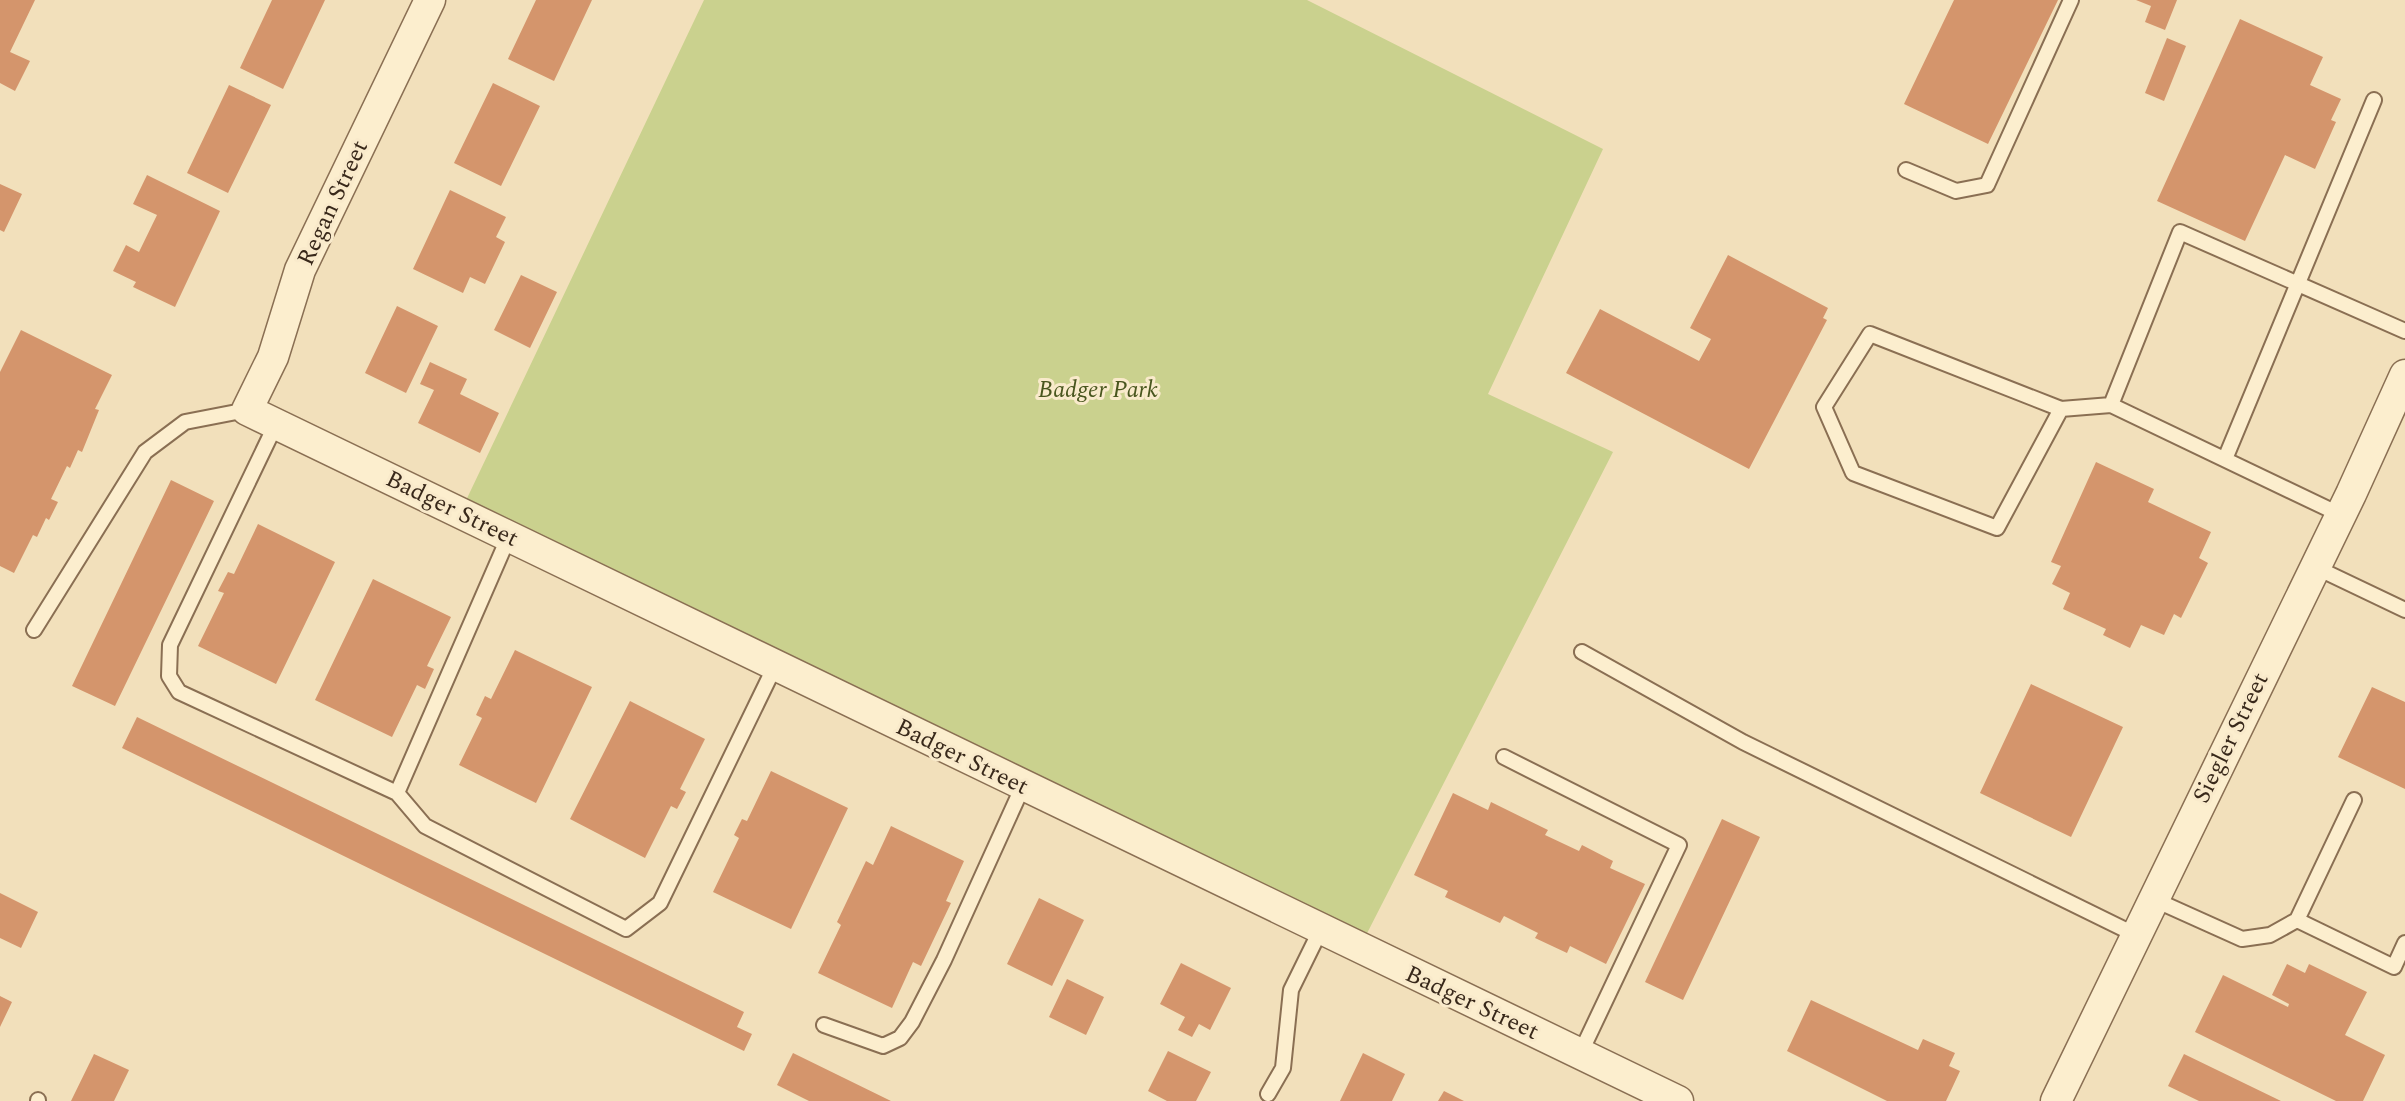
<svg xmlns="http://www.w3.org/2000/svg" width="2405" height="1101" viewBox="0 0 2405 1101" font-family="Spectral,serif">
  <rect width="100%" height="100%" fill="#f2e0bb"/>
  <!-- green -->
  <path fill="#cad18e" d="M704,0h603l296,149 -115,245 125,58 -254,497 -899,-436z"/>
  <!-- building -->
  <path fill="#d4956c" d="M0,0h35l-25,52 20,9 -15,30 -15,-8z
    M272,0h53l-42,89 -43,-21z
    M536,0h56l-38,81 -46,-22z
    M1954,0h104l-70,144 -84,-40z
    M2136,0h41l-12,30 -20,-8 6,-16z
    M2240,19l83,38 -13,28 31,14 -10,21 5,2 -21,47 -30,-14 -40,86 -88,-40z
    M2167,38l19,8 -22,55 -19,-8z
    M493,83l47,23 -39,80 -47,-23z
    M229,85l42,20 -43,88 -41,-20z
    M147,175l73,36 -45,96 -42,-20 3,-5 -23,-11 13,-26 13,7 18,-37 -24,-11z
    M0,184l22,10 -18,38 -4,-2z
    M450,190l56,27 -10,20 9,5 -20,42 -15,-7 -7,16 -50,-24z
    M1728,255l100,53 -5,10 4,2 -78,149 -183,-96 34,-64 99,52 12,-22 -21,-11z
    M521,275l36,17 -27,56 -36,-18z
    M397,306l41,20 -32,67 -41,-20z
    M21,330l91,45 -17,34 4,1 -17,42 -4,-2 -8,18 -3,-2 -16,33 7,3 -9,18 -3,-2 -9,19 -4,-2 -19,38 -14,-7v-194z
    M430,362l37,17 -7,15 39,19 -19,40 -62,-30 16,-33 -14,-6z
    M2096,462l58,27 -6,13 63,30 -12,26 9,5 -27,55 -7,-4 -10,21 -23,-10 -11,23 -27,-13 3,-6 -43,-20 7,-16 -18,-9 9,-18 -10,-4z
    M171,480l43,21 -99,205 -43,-20z
    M258,524l77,38 -59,122 -78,-38 26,-53 -6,-2 10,-19 6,2z
    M373,579l78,38 -24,49 7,3 -9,20 -8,-4 -25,52 -77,-37z
    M515,650l77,37 -56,116 -77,-38 23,-47 -6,-3 9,-19 6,3z
    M2031,684l92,43 -52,110 -91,-44z
    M2372,687l33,15v87l-67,-32z
    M630,701l75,38 -25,50 6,3 -9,17 -6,-3 -26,52 -75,-39z
    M137,717l607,295 -7,15 15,7 -8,17 -622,-303z
    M771,771l77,37 -57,121 -78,-37 26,-54 -5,-3 8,-16 5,2z
    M1453,793l35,17 3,-8 57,28 -3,5 34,16 3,-6 31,16 -3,7 35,16 -39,80 -36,-18 -3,7 -32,-15 3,-5 -34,-17 -4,7 -55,-26 3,-6 -34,-16z
    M1722,819l38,18 -77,163 -38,-18z
    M891,826l73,35 -18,40 5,2 -30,63 -8,-4 -21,46 -74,-35 23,-48 -4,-3 29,-61 7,4z
    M0,893l38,19 -17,36 -21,-10z
    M1039,898l45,22 -32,66 -45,-22z
    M1181,963l50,25 -21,42 -11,-6 -7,13 -14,-7 7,-13 -25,-13z
    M2287,964l18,9 4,-9 58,28 -22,43 40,20 -22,46h-27l-141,-69 28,-57 65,32 1,-3 -17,-9z
    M1067,979l37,18 -18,38 -37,-18z
    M0,996l12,6 -12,25z
    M1811,1000l107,50 5,-11 32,14 -6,13 11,5 -14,30h-59l-100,-50z
    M1168,1051l43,21 -15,29h-29l-19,-10z
    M793,1053l98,48h-82l-32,-16z
    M1363,1053l42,21 -13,27h-52z
    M94,1054l35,16 -15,31h-43z
    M2184,1054l97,47h-82l-31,-15z
    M1444,1091l20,10h-26z"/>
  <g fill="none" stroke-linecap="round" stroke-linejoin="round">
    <!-- service casing -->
    <g stroke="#8a6f53" stroke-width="18">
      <path id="service" d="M1906,170l50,21 31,-6 84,-185
        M2111,405l69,-173 225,99
        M2061,409l-64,119 -144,-55 -29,-66 46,-73 191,75 50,-4 230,110
        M276,424l-106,221 -1,31 10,16 218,101
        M2225,459l149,-359
        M509,536l-112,257 28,33 201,103 34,-26 115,-237
        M2315,567l90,43
        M34,630l111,-178 40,-30 62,-12
        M1582,652l161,90 393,193
        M1504,757l175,88 -99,209
        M2153,899l89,40 28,-4 27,-15 57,-120
        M2297,920l97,47 11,-24
        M824,1025l59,21 17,-8 12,-16 32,-62 79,-174
        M1268,1094l15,-26 8,-78 29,-59
        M38,1101v-1"/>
    </g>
    <!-- minor casing -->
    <g stroke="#8a6f53" stroke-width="33">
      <path id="minor" d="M430,0l-130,270 -27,87 -26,53 1431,691
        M2056,1101l295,-607 54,-119"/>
    </g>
    <!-- service -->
    <use href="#service" stroke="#fceece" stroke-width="14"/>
    <!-- minor -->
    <use href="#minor" stroke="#fceece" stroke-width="30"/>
  </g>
  <g text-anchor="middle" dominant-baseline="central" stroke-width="6" stroke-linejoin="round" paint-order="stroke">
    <!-- street labels -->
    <g font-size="24" fill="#38281a" stroke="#f9eacb">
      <text transform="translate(333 203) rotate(-65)">Regan Street</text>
      <text transform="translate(452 509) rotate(26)">Badger Street</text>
      <text transform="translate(2231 738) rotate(-64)">Siegler Street</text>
      <text transform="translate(962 757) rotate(26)">Badger Street</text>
      <text transform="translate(1472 1003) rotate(25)">Badger Street</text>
    </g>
    <!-- park labels -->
    <g font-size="24" font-style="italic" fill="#49561e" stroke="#f9eacb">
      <text x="1098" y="390">Badger Park</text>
    </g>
  </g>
</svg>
